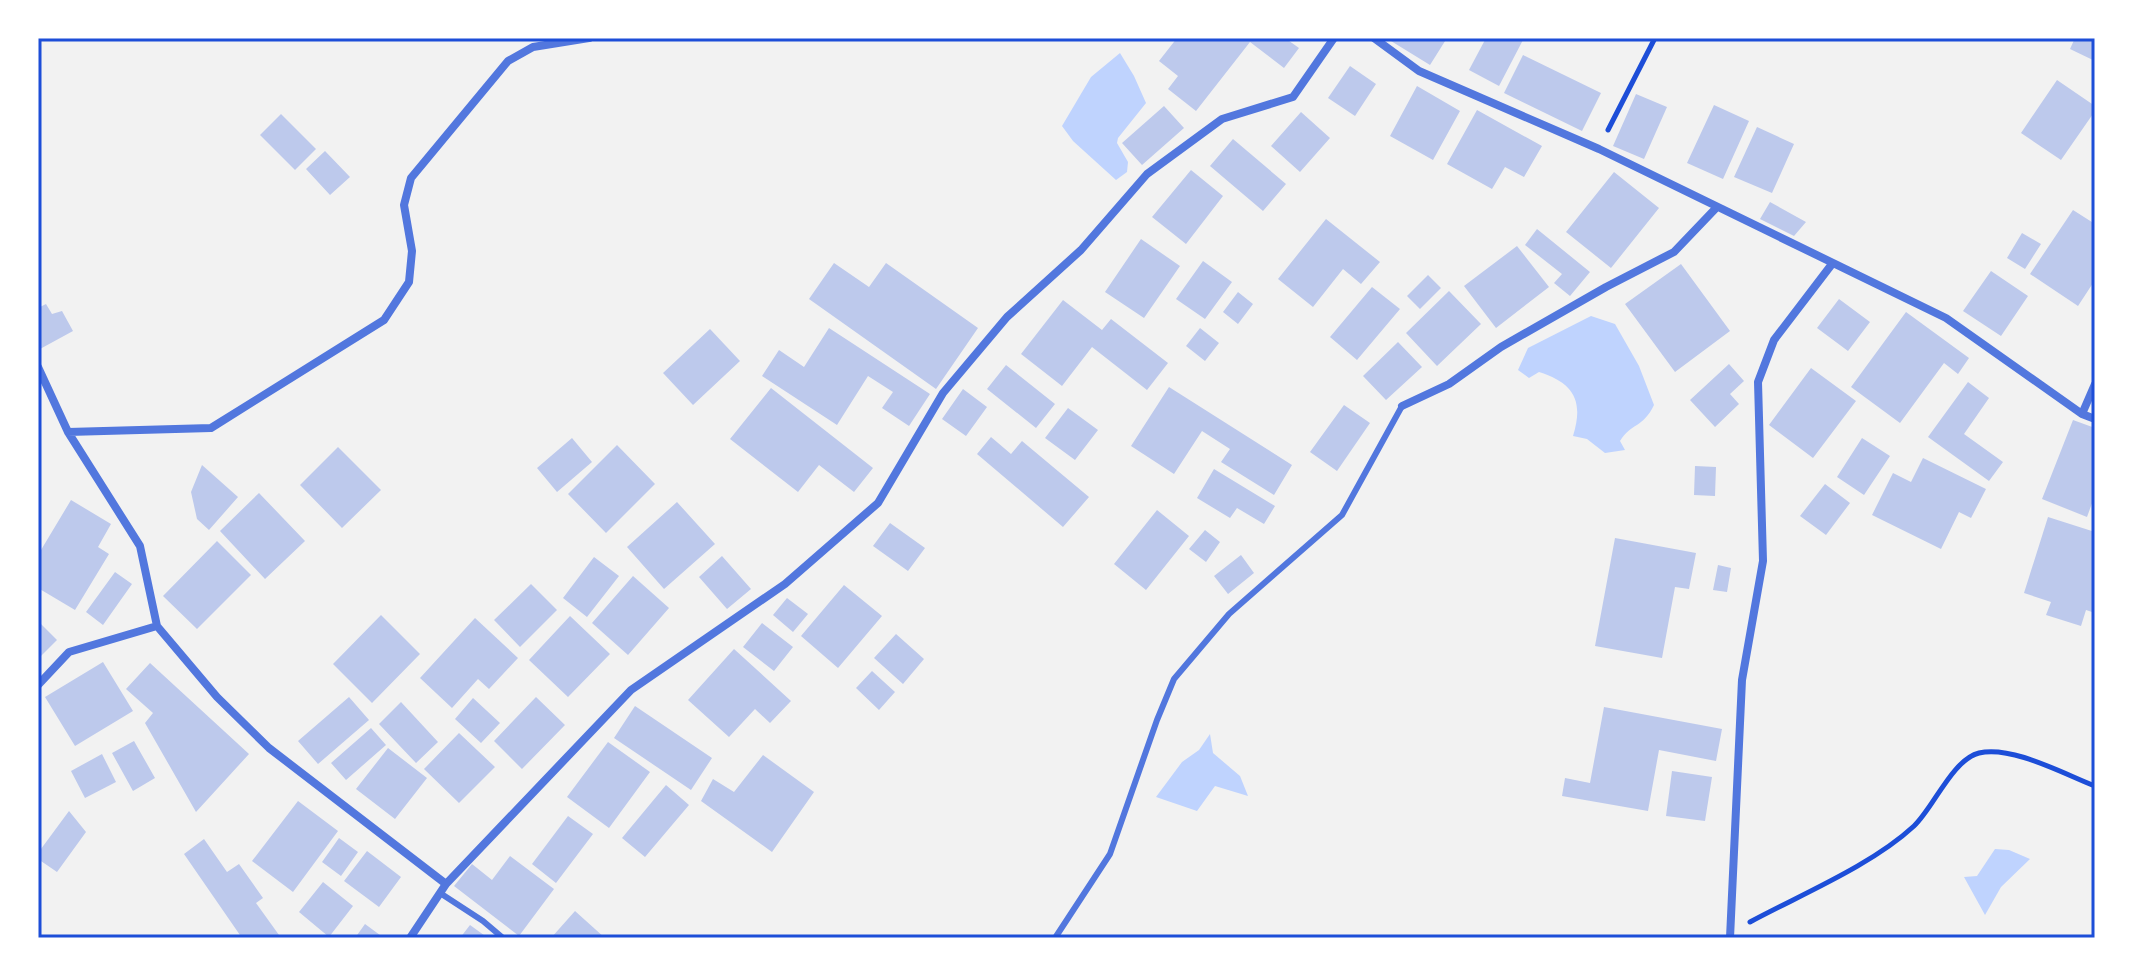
<svg xmlns="http://www.w3.org/2000/svg" width="2133" height="976" viewBox="0 0 2133 976" font-family="Helvetica,sans-serif">
  <rect width="100%" height="100%" fill="#f2f2f2"/>
  <!-- water -->
  <path fill="#bfd3fe" d="M1120,53l14,23 12,27 -28,35 -1,5 11,19 -1,10 -11,8 -43,-39 -11,-15 29,-49z
    M1591,316l24,8 24,42 15,39c-11,23 -23,18 -34,36l5,9 -20,3 -18,-14 -14,-3c11,-35 1,-53 -34,-64l-10,6 -11,-8 10,-22z
    M1210,734l3,19 27,23 8,20 -33,-10 -18,25 -41,-14 26,-35 17,-12z
    M1995,849l14,1 21,9 -29,28 -16,28 -21,-38 13,-1z"/>
  <!-- building -->
  <path fill="#bdc9ec" d="M1177,38h108l14,10 -15,20 -34,-26 -54,69 -28,-22 10,-13 -19,-15z
    M1393,38h54l-17,27 -39,-24z
    M1486,38h38l-25,48 -30,-16z
    M2075,38h20v23l-25,-12z
    M1523,55l78,38 -19,38 -78,-38z
    M1350,66l26,18 -21,32 -27,-18z
    M2057,80l38,26v5l-34,49 -40,-27z
    M1417,86l43,25 -27,49 -43,-24z
    M1636,94l31,13 -23,52 -31,-13z
    M1714,105l35,16 -26,58 -36,-16z
    M1164,106l20,22 -42,37 -20,-22z
    M1477,110l65,36 -18,31 -19,-10 -13,22 -45,-25z
    M1301,112l29,26 -30,34 -29,-26z
    M281,114l35,35 -21,21 -35,-35z
    M1757,127l37,17 -22,49 -38,-16z
    M1233,139l53,45 -23,27 -53,-45z
    M325,151l25,26 -20,18 -24,-26z
    M1191,170l32,26 -37,48 -34,-27z
    M1614,172l45,36 -48,60 -45,-36z
    M1770,202l36,20 -12,14 -34,-17z
    M2073,210l22,14v56l-17,26 -48,-32z
    M1326,219l54,43 -19,22 -18,-15 -30,38 -35,-28z
    M1537,229l53,43 -20,24 -16,-13 8,-9 -37,-29z
    M2022,233l19,11 -16,25 -18,-11z
    M1141,239l39,27 -36,52 -39,-26z
    M1517,246l32,41 -53,41 -32,-42z
    M1203,261l29,21 -27,37 -29,-20z
    M834,263l35,24 17,-24 92,65 -42,61 -127,-90z
    M1681,264l49,67 -55,41 -50,-68z
    M1991,271l37,25 -27,40 -38,-25z
    M1428,275l13,13 -21,21 -13,-13z
    M1372,287l28,22 -43,51 -27,-23z
    M1449,291l32,33 -44,42 -31,-33z
    M1238,292l15,12 -15,20 -15,-12z
    M1839,299l31,23 -22,29 -31,-23z
    M1063,300l39,30 9,-11 57,44 -21,27 -55,-43 -30,39 -41,-32z
    M46,304l6,10 10,-3 11,20 -33,18 -2,-41z
    M1906,312l63,46 -11,16 -14,-11 -44,60 -49,-36z
    M829,328l101,66 -21,32 -27,-18 11,-16 -25,-16 -31,49 -75,-49 17,-26 25,17z
    M1200,328l19,15 -14,18 -19,-15z
    M710,329l30,32 -47,44 -30,-32z
    M1398,342l24,25 -36,33 -23,-24z
    M1729,364l15,17 -14,13 9,10 -24,23 -25,-27z
    M1006,365l49,39 -19,24 -49,-39z
    M1811,368l45,33 -43,57 -44,-33z
    M1968,382l21,16 -25,36 39,28 -14,19 -61,-44z
    M1169,387l123,78 -18,30 -53,-33 9,-13 -28,-18 -28,43 -43,-28z
    M771,388l102,80 -19,24 -35,-27 -21,27 -68,-53z
    M963,389l24,18 -21,29 -24,-17z
    M1344,405l26,18 -33,48 -27,-19z
    M1068,408l30,22 -23,30 -30,-22z
    M2073,420l22,8v67l-8,22 -45,-18z
    M991,437l20,17 11,-13 67,56 -26,30 -86,-73z
    M572,438l20,24 -35,30 -20,-24z
    M1862,438l28,18 -26,39 -27,-18z
    M617,445l38,39 -49,49 -38,-39z
    M338,447l43,43 -39,38 -42,-43z
    M1923,458l63,31 -15,29 -12,-6 -18,37 -69,-34 21,-42 18,9z
    M202,465l36,32 -29,33 -12,-11 -6,-27z
    M1695,466l21,1 -1,29 -21,-1z
    M1214,469l61,37 -11,18 -27,-16 -7,10 -33,-20z
    M1825,484l25,19 -24,32 -26,-19z
    M259,493l46,48 -40,38 -45,-48z
    M71,500l40,24 -13,23 11,7 -34,56 -37,-22v-33z
    M677,502l38,42 -51,45 -37,-42z
    M1157,510l32,26 -43,54 -32,-26z
    M2048,517l47,15v81l-9,-3 -5,16 -35,-11 5,-13 -27,-9z
    M890,523l35,25 -17,23 -35,-25z
    M1205,530l15,12 -14,20 -17,-13z
    M1615,538l81,15 -7,36 -14,-2 -13,71 -67,-12z
    M217,541l34,34 -54,54 -34,-33z
    M1241,555l13,18 -26,21 -14,-18z
    M722,556l29,33 -24,20 -28,-32z
    M594,557l25,19 -32,41 -24,-19z
    M1718,565l13,3 -4,24 -14,-2z
    M115,572l17,12 -29,41 -17,-13z
    M633,576l36,32 -41,47 -36,-32z
    M531,584l26,26 -37,37 -26,-27z
    M844,585l38,31 -44,52 -37,-32z
    M787,598l21,16 -15,18 -20,-17z
    M381,615l39,39 -48,49 -39,-39z
    M570,616l40,38 -42,43 -39,-37z
    M475,618l43,40 -29,31 -11,-10 -26,29 -32,-30z
    M38,621l19,19 -19,19z
    M762,623l31,24 -19,24 -31,-24z
    M896,634l28,25 -21,25 -29,-26z
    M734,649l57,52 -21,22 -15,-14 -26,28 -41,-37z
    M103,662l30,49 -58,35 -30,-49z
    M150,663l99,91 -53,58 -51,-89 8,-10 -27,-24z
    M872,671l23,21 -16,18 -23,-22z
    M349,697l20,23 -51,44 -20,-23z
    M536,697l29,28 -43,44 -28,-28z
    M473,698l27,25 -19,20 -26,-24z
    M401,702l37,40 -22,21 -37,-39z
    M635,706l77,52 -21,32 -77,-52z
    M1604,707l118,22 -6,32 -57,-11 -11,61 -86,-15 3,-18 25,5z
    M371,728l15,17 -40,35 -15,-17z
    M459,733l36,34 -36,36 -35,-34z
    M134,741l21,37 -22,13 -21,-38z
    M608,742l42,30 -41,56 -42,-31z
    M388,748l39,30 -32,41 -39,-30z
    M102,754l14,28 -31,16 -14,-27z
    M763,755l51,37 -42,60 -71,-51 12,-22 21,13z
    M1672,771l40,6 -7,44 -39,-5z
    M666,785l23,20 -44,52 -23,-19z
    M298,801l40,30 -45,61 -41,-31z
    M69,811l17,21 -29,40 -19,-13v-6z
    M568,816l25,18 -37,49 -24,-19z
    M339,838l19,14 -17,24 -19,-14z
    M204,839l23,33 12,-8 24,34 -7,5 23,32 -4,3h-33l-58,-84z
    M367,851l34,26 -22,30 -35,-26z
    M510,856l44,33 -35,47 -65,-50 18,-22 20,16z
    M323,882l30,24 -24,31 -30,-25z
    M575,911l30,27h-54z
    M365,924l19,14h-29z
    M470,925l18,13h-28z"/>
  <g fill="none" stroke-linecap="round" stroke-linejoin="round">
    <!-- path -->
    <path stroke="#1d4ed8" stroke-width="5" d="M1608,130l47,-92
      M1750,922c52,-28 122,-57 164,-96 20,-19 38,-66 65,-73 32,-8 85,21 116,33"/>
    <!-- service -->
    <path stroke="#5277de" stroke-width="6" d="M440,893l43,28 20,17
      M1055,938l55,-84 47,-134 17,-41 55,-65 113,-99 60,-109"/>
    <!-- minor -->
    <path stroke="#5277de" stroke-width="8" d="M1374,38l45,33 180,78 347,169 136,96 13,5
      M38,367l30,65 72,114 17,80 60,71 52,51 177,136
      M1402,406l47,-22 52,-37 105,-60 68,-35 43,-45
      M2082,414l13,-30
      M68,432l143,-4 173,-108 25,-38 3,-31 -8,-46 7,-27 97,-117 25,-14 56,-9
      M38,685l31,-33 88,-26
      M410,938l36,-54 185,-194 154,-106 93,-81 65,-110 64,-76 74,-67 66,-76 75,-55 71,-22 41,-59
      M1730,938l12,-258 21,-119 -5,-179 16,-42 58,-76"/>
  </g>
  <!-- border -->
  <rect width="2133" height="976" fill="none" stroke="#ffffff" stroke-width="80"/>
  <rect x="40" y="40" width="2053" height="896" fill="none" stroke="#1d4ed8" stroke-width="3"/>
</svg>
